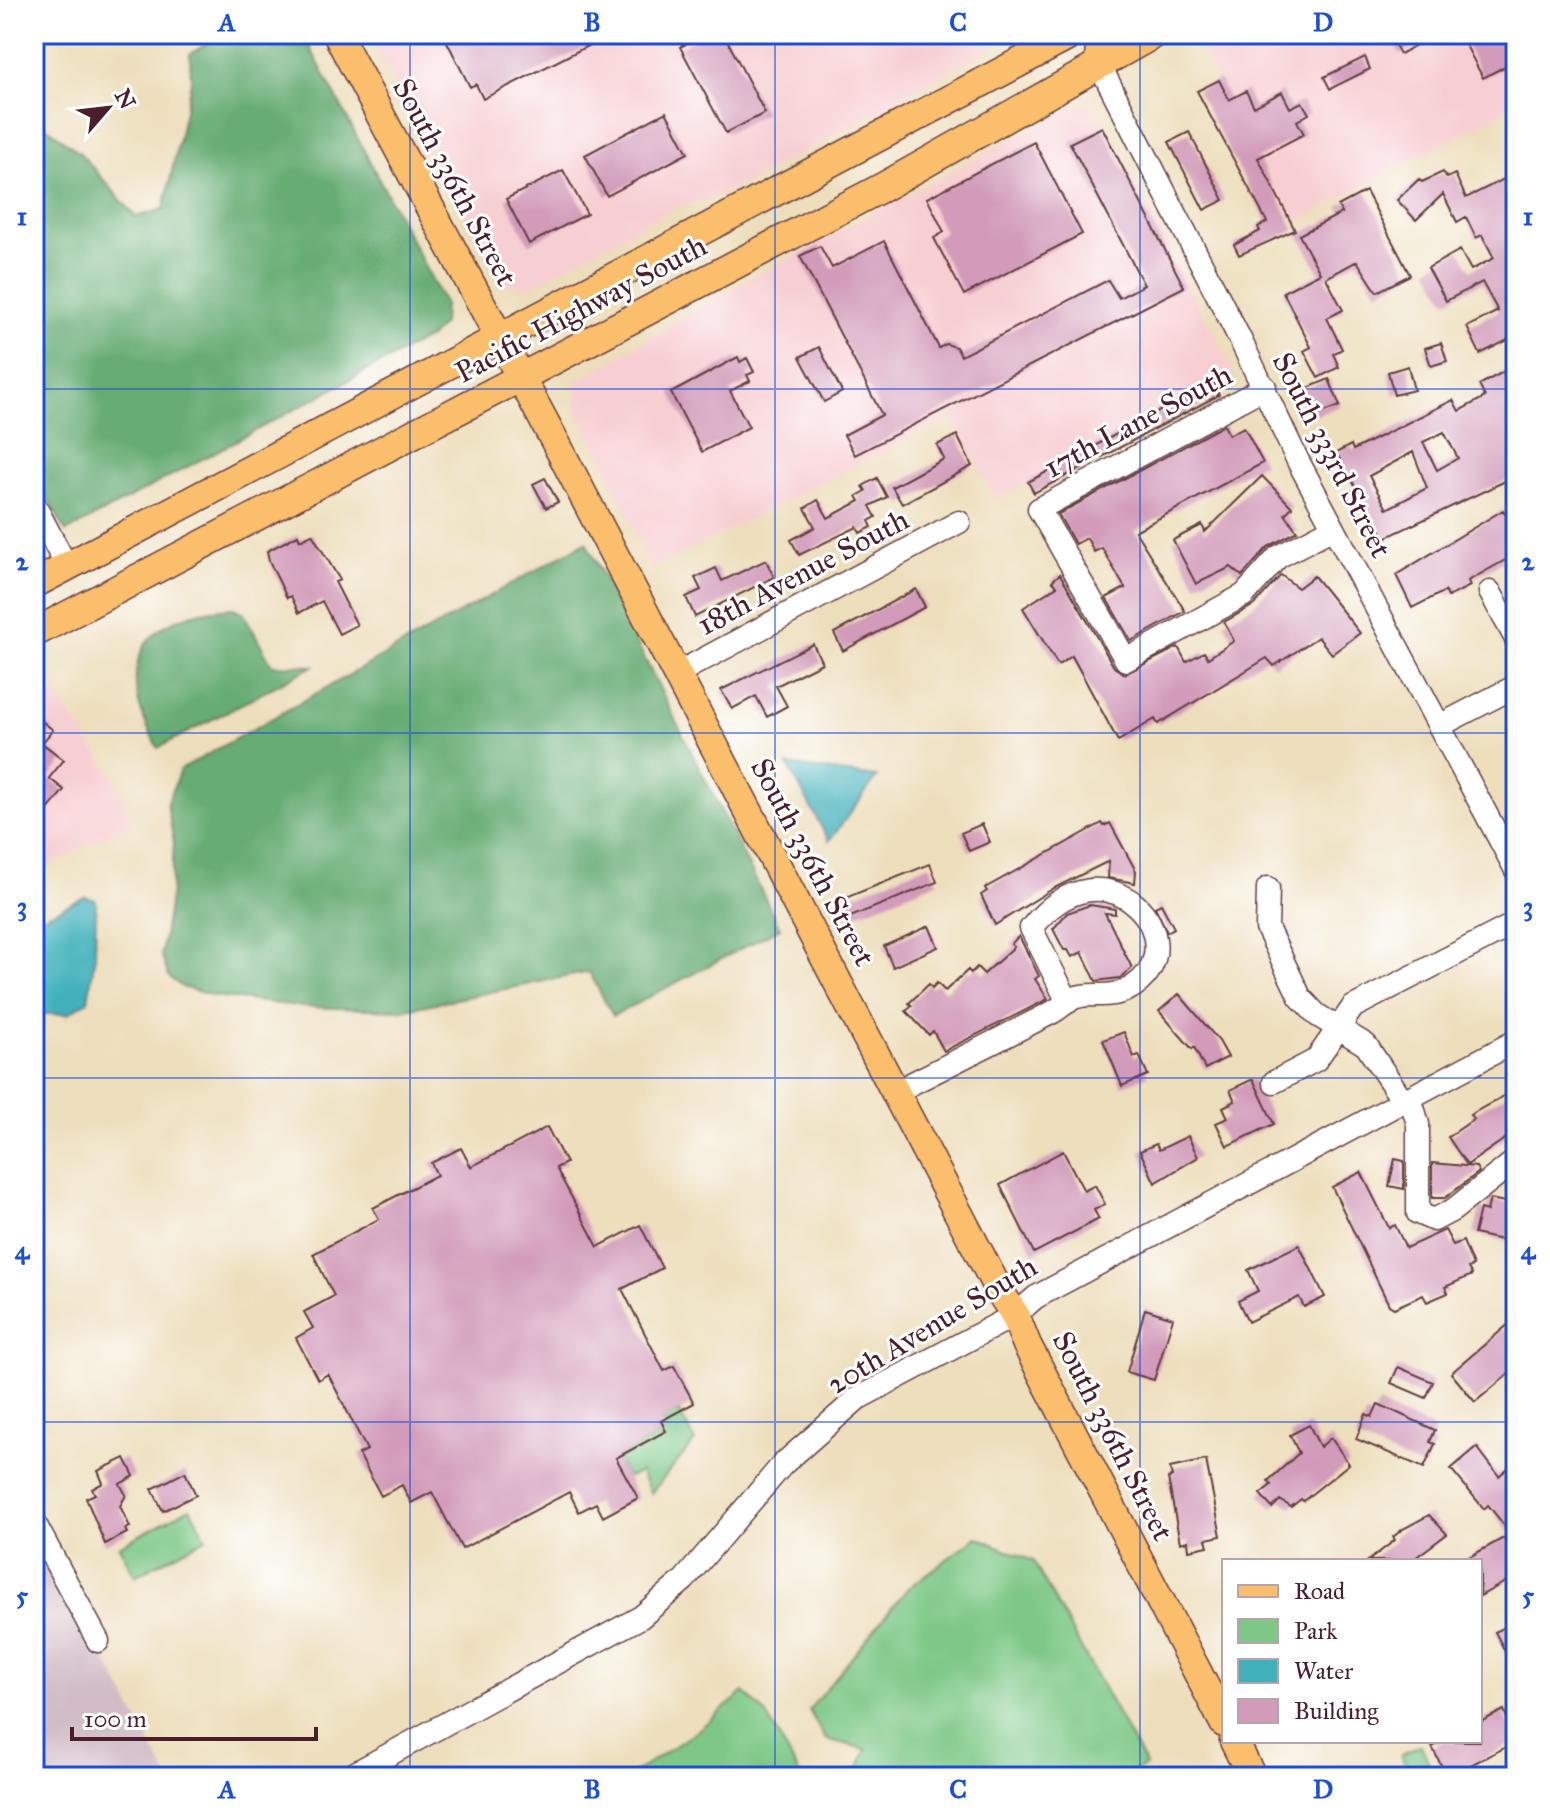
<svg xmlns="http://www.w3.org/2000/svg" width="1550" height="1811" viewBox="0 0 1550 1811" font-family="'IM FELL Great Primer',serif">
  <rect width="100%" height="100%" fill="#fff"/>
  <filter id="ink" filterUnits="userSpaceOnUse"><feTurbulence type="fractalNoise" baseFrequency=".0125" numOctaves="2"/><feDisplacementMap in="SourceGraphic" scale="16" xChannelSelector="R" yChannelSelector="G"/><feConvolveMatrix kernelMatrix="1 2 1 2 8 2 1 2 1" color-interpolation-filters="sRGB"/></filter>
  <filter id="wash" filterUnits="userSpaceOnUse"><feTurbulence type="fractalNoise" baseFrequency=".006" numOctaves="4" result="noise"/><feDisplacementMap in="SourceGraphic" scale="32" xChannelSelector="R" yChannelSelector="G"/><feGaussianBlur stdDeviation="1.8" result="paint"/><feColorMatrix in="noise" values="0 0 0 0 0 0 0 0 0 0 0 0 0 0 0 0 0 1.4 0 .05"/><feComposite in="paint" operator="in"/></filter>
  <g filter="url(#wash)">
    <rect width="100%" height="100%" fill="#eddebc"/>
    <!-- built -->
    <path fill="#f7cfd2" d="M369,34h647l-273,151 -37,15 -31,7 -147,81 -30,-7z
      M1203,34h313v71l-222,118 -99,-185z
      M1076,105h12l10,8 137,262 -240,124 -43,-83 -301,153 -50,-115 -27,-46 5,-28 172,-102z
      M34,662l78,113 20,48 -98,50z"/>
    <!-- industrial -->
    <path fill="#d2bdc6" d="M34,1531l70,125 64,121h-134z"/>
    <!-- green -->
    <path fill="#7dc886" stroke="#647458" stroke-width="2" d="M679,1411l16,30 -44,52 -11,-21 -13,6 -11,-20 50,-27 -5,-10z
      M190,1508l16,30 -71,38 -16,-30z
      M977,1537l56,24 113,205 -26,11h-264l10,-28 -41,-10 -16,-29 99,-122z
      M744,1692l23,23 34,62h-173l69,-46z
      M1421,1745l8,18 -20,10 -8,-18z"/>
    <!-- forest -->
    <path fill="#66ac73" stroke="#58664f" stroke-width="2" d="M222,34h81l141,269 -1,21 -13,13 -364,195 -32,-59v-372l5,20 41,32 56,64 28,-8 27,-127 -1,-28z
      M586,542l194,386 -167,88 -24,-44 -187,38 -98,-3 -90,-11 -32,-9 -13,-10 -8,-22 10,-64 3,-48 -7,-39 13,-34z
      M233,608l10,4 29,53 41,1 -155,82c-46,-82 -20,-134 75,-140z"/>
    <!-- water -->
    <path fill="#40b0ba" stroke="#456872" stroke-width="2" d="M788,765l89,12 -48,64z
      M85,897l11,3 -1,55 -7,46 -20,13h-26l-8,-7v-86z"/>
    <g id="blocks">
      <!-- building -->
      <path fill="#d29bb9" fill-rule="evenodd" d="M443,34h168l-128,65 -7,-15 -6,3z
        M705,34h19l41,79 -39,20 -46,-86z
        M1389,34h47l-36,20z
        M1460,34h41l14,27 -32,17z
        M1365,57l5,12 -40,20 -6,-12z
        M1219,80l10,20 17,-9 8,16 28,-15 8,16 12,-6 7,12 -12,7 7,13 -46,24 37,72 -56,25 -5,-10 26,-14 -2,-4 9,-5 -70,-131z
        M666,112l22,41 -81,43 -22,-41z
        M1102,127l82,160 -329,168 -11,-20 38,-20 -82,-159 20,-10 12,22 52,-27 55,107 7,-4 10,3 5,9 147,-76 11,18 25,-13 -74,-142z
        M1189,132l35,68 -20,10 -35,-68z
        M1034,142l48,92 -118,61 -30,-57 10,-6 -17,-34z
        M563,170l24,44 -58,30 -23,-45z
        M1443,172l4,6 8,-4 11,24 50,-25v111l-7,4 7,13v35l-36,18 -13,-27 31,-16 -16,-29 -36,19 -18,-33 32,-18 11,20 23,-12 -12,-23 -6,3 -10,-21 -9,5 -14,-28 -27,26 -19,-20 22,-21 3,3z
        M1366,191l44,84 -33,17 -20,-31 -31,17 17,32 -16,8 15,31 -9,5 6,13 -21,11 -14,-27 7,-4 -28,-55 37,-19 -21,-38 43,-22 -4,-7z
        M1441,343l6,18 -16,5 -6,-18z
        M819,347l23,45 -18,10 -24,-45z
        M738,357l2,5 7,-4 7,14 -7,3 3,6 -20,10 19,36 -47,25 -31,-59z
        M1516,365v111l-131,62 -49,-85 15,-8 2,5 100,-50 6,11 26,-14 -6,-12zM1444,432l14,26 -21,12 -14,-28zM1413,452l14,36 -40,21 -18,-33z
        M1408,366l6,24 -20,5 -6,-23z
        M1329,379l11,27 -26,10 -11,-26z
        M1213,382l6,13 -185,98 -6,-11z
        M1224,425l5,10 15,-8 19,36 -128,68 50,80 -54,30 -25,-43 19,-10 -23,-40 -8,4 -7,-14 -12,6 -17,-30z
        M957,435l15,31 -70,38 -10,-17 52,-28 -7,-14z
        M1262,476l30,31 -7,7 12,17 -29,16 -26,29 -11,-9 -35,17 -23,-44 29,-15 3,7z
        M545,478l13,24 -12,6 -13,-24z
        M877,478l10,19 -17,9 6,11 -7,4 3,6 -12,6 -3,-6 -58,28 -8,-15 24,-13 -10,-19 13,-8 10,18 32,-17 -3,-5 9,-5 -3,-5z
        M1503,510l13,21v23l-48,27 2,5 -22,11 -3,-6 -33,17 -16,-33z
        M312,534l28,46 -5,2 22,43 -18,9 -17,-33 -23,12 -8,-17 -4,2 -18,-37 -2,-10 31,-16 2,5z
        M766,560l8,17 -79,40 -9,-20 15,-7 -6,-12 21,-10 6,13z
        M1060,574l54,93 11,7 53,-27 8,15 18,-10 4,6 26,-17 -10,-19 30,-17 27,-30 17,13 16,-12 46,57 -28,21 -14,-17 -44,29 -7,-8 -109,66 -3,-5 -37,22 -46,-85 -14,9 -35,-57 34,-22 -5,-5z
        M916,589l9,18 -82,44 -9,-18z
        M813,644l9,19 -46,23 11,20 -20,11 -11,-21 -24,13 -11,-19z
        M34,715l19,15 -11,13 22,17 -15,18 15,12 -30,37z
        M1102,823l2,3 6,-3 26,48 -1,12 -27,-5 1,-17 -55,27 -59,37 -14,-30 6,-4 -2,-3z
        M982,824l8,18 -21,9 -8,-18z
        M930,864l7,18 -89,36 -8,-18z
        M1161,904l13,24 -7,4 -12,-25z
        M1090,905l25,4v5l-10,-1 27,55 -12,10 -24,3 -14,-29 -10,5 -4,-7h-4l-11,-21 14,-16z
        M929,926l9,21 -45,20 -9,-21z
        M1019,936l20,40 -4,3 13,20 -104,52 -11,-20 -4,4 -23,-24 6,-5 -3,-3 20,-19 3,4 5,-5 8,8 23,-21 3,3 6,-6 7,7 30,-27 -3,-3z
        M1179,994l40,47 9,16 -23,12 -11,-22 -2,2 -33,-38z
        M1124,1032l10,25 5,-2 9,20 -26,11 -19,-46z
        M1253,1079l21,45 -47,22 -11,-23 12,-5 -5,-11 12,-6 -5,-11z
        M1516,1089v42l-49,34 -19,-28 26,-18 -4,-4z
        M547,1127l19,36 -10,5 42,79 42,-22 22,43 -40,21 42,82 10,-5 20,37 -33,18 5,10 -50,27 22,40 -35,19 -7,-14 -17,9 -10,-20 -107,57 -30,-57 -21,11 -9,-18 -21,11 -22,-42 8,-4 -39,-76 -10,6 -22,-42 17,-10 -9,-16 30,-16 -21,-42 66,-35 -6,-11 64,-33 -6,-12 30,-15 10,19z
        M1188,1136l10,21 -43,26 -15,-32 16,-7 3,6z
        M1063,1151l21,40 11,-6 10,19 -11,6 5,9 -65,34 -34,-68z
        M1395,1159l9,2v28l-15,-3z
        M1432,1163l44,4 3,5 -34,26h-13z
        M1361,1172l28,56 6,-3 11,23 39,-18 8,15 10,-4 10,25 -5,2 4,7 -27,12 3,6 -21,9 -4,-7 -29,13 -5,-3 -57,-118z
        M1490,1199l26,5v39l-42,-9 6,-25 7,2z
        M1299,1245l26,52 -21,10 -5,-10 -51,25 -10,-21 20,-10 -10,-21z
        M1145,1309l28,9 -19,62 -27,-8z
        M1516,1318v50l-41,34 -24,-29z
        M1398,1367l35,15 -7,16 -35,-15z
        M1378,1404l57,26 -5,12 5,2 -11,24 -68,-29 10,-25 6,3z
        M1309,1425l11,22 11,-9 18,26 -46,37 -2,-2 -10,8 -11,-7 -8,8 -12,-14 11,-9 -3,-4 31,-28 -9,-18z
        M1477,1447l22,29 17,-15v115l-36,20v-35h-18l49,-27 -23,-29 -4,4 -33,-40z
        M125,1458l9,18 -14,8 6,11 -6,11 10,21 -5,2 2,4 -22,11 -19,-46 9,-4 -3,-5 11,-6 -5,-12z
        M1206,1460l15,76 -15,3 2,7 -19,4 -1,-9 -8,2 -12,-65 4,-1 -2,-9z
        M185,1472l11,23 -33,16 -11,-22z
        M1429,1515l18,19 -36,27h-43l27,-21 -2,-3 10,-8z
        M1516,1621v51l-21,-40z
        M1504,1710l12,32 -69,35 -15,-30 12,-6h36v-19z"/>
    </g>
  </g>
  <g filter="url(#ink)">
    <use href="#blocks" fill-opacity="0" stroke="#623c41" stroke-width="2"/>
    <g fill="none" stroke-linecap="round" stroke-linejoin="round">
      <!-- minor casing -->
      <g stroke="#623c41" stroke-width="25">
        <path id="minor" d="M1099,64l141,275 58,122 218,409
          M1265,387l-226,122 87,151 118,-65 34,-38 55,-29
          M34,504l33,63
          M1490,592l26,47
          M676,674l283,-152
          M1439,726l77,-40
          M1268,888l-1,40 33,69 17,18 49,30 37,56
          M1274,1082l42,-22 37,-53 163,-84
          M895,1092l158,-80c7,-4 14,-11 21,-14 16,-7 38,3 60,-12 64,-44 -27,-154 -103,-58l37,74
          M1410,1097l8,27v89l16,7 19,-10 63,-50
          M34,1522l64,119
          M348,1777l293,-160 43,-37 99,-116 74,-65 158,-84 21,-18 480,-256"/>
      </g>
      <!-- major casing -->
      <g stroke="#623c41" stroke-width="31">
        <path id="major" d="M337,34l221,413 440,842 17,26 12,30 197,378
          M1099,64l1,-21 13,-9
          M34,584l1039,-550
          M34,633l849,-446 271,-153
          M1234,1741l18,36"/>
      </g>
      <!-- minor -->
      <use href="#minor" stroke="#fff" stroke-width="22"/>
      <!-- major -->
      <use href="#major" stroke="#fabe6d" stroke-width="28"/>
    </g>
  </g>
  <!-- grid -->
  <path fill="none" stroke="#1d4ed8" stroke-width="2" stroke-opacity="0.55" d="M410,34v1743M775,34v1743M1140,34v1743M34,389h1482M34,733h1482M34,1078h1482M34,1422h1482"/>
  <g text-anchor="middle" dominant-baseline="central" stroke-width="6" stroke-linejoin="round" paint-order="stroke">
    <!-- street labels -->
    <g font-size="30" fill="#4a1f2b" stroke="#fff">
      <text transform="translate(455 182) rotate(62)">South 336th Street</text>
      <text transform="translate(581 309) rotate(-28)">Pacific Highway South</text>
      <text transform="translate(1138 421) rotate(-28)">17th Lane South</text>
      <text transform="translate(1332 455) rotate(63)">South 333rd Street</text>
      <text transform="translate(803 572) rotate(-28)">18th Avenue South</text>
      <text transform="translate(813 862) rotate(62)">South 336th Street</text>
      <text transform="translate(932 1325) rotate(-31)">20th Avenue South</text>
      <text transform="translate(1113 1436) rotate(63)">South 336th Street</text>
    </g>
  </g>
  <!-- margin -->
  <rect width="1550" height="1811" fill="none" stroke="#fff" stroke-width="88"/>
  <!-- legend -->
  <rect x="1222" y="1559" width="260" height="184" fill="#ffffff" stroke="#b7a5aa" stroke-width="2"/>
  <rect x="1238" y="1585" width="40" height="12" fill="#fabe6d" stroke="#b7a5aa" stroke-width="2"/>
  <text x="1294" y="1599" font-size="24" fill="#4a1f2b">Road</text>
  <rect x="1238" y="1619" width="40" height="24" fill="#7dc886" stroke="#b7a5aa" stroke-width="2"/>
  <text x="1294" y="1639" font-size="24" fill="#4a1f2b">Park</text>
  <rect x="1238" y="1659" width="40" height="24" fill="#40b0ba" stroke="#b7a5aa" stroke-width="2"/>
  <text x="1294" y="1679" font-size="24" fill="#4a1f2b">Water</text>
  <rect x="1238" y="1699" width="40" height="24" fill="#d29bb9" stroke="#b7a5aa" stroke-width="2"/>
  <text x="1294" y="1719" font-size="24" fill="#4a1f2b">Building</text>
  <!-- north arrow -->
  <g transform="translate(108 108) rotate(62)" stroke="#ffffff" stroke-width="6" paint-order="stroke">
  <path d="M0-6L14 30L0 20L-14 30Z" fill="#4a1f2b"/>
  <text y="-12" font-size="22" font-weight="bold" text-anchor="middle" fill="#4a1f2b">N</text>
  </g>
  <!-- scale -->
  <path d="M72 1727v12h244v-12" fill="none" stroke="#4a1f2b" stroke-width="4"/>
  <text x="84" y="1727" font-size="24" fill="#4a1f2b" stroke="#ffffff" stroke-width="6" paint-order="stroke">100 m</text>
  <rect x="44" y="44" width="1462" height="1723" fill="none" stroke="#1d4ed8" stroke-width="3"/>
  <g font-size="26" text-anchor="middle" font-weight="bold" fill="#1d4ed8">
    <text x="227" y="31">A</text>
    <text x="592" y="31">B</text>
    <text x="958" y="31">C</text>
    <text x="1323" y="31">D</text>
    <text x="22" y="225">1</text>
    <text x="1528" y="225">1</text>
    <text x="22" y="570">2</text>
    <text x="1528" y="570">2</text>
    <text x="22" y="915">3</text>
    <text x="1528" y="915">3</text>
    <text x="22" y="1259">4</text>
    <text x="1528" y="1259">4</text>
    <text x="22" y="1604">5</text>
    <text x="1528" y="1604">5</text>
    <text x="227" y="1798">A</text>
    <text x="592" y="1798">B</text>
    <text x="958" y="1798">C</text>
    <text x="1323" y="1798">D</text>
  </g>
</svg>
